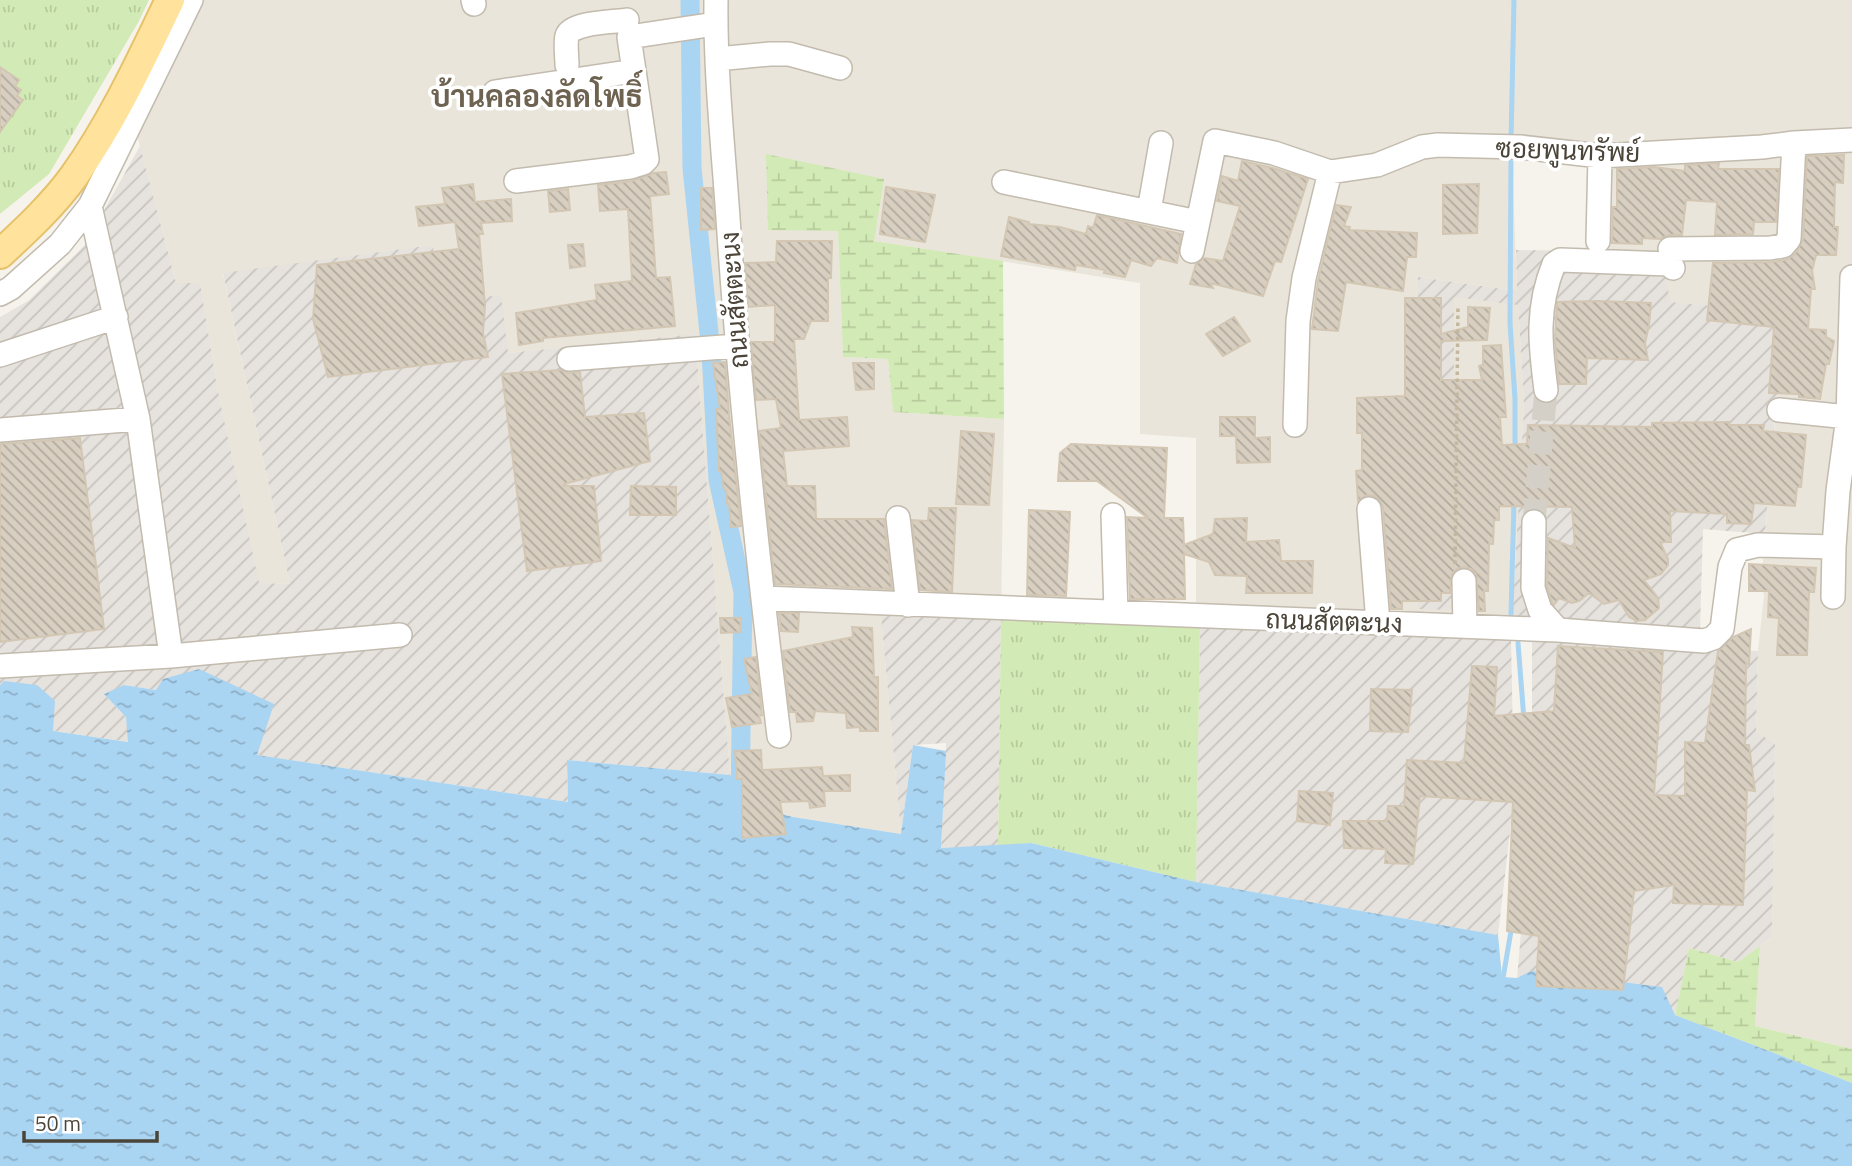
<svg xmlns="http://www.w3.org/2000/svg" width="1852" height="1166" viewBox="0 0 1852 1166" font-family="'Titillium Web',Sarabun,sans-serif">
  <defs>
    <pattern id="industrial-furrows" width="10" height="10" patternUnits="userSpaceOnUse" patternTransform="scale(1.75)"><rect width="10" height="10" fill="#e6e2dd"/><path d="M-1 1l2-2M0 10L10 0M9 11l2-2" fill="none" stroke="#c7c3be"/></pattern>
    <pattern id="grass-tufts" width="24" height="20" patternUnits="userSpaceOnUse" patternTransform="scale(1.75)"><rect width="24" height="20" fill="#d2eab5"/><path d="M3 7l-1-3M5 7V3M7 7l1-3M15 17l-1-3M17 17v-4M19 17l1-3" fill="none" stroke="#b6ca9c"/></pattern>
    <pattern id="wetland-marsh" width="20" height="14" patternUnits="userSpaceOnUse" patternTransform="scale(1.75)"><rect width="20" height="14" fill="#d2eab5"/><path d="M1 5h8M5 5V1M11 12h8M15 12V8" fill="none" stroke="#b6ca9c"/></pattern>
    <pattern id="water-ripples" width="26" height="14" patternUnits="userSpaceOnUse" patternTransform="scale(1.75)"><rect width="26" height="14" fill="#a9d4f2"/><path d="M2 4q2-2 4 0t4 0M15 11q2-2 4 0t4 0" fill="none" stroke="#8caec5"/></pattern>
    <pattern id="building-back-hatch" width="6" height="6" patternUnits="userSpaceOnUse" patternTransform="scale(1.75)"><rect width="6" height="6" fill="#d8cfc1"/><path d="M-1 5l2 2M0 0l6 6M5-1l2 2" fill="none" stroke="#b1aa9e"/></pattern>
  </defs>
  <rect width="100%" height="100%" fill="#f6f3ec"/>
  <!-- residential -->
  <path fill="#eae5da" d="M191,0h1661v1049l-97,-23 5,-80 12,-9 3,-193 -19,-13 2,-80 6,-56 -3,-10 23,-271 -114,-12 -85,-52 5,-86 -78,-5 5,132 -99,-14v332h36v-312l64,7 6,101 -13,231 -197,-9 -118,-25v-164l-56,-4v-151l-266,-42 -36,-11 5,127 45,2 5,53 111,7 -3,198 -120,-1 20,218 -108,-17 -51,-13 -12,-29 -35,-441 -188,19 -68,-50 -6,-58 -210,29 67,310 -32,-1 -41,-196 -17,-103 -24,-1 -44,-167z"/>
  <!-- industrial -->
  <path fill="url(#industrial-furrows)" d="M140,146l36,137h24l17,104 42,196 31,1 -67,-311 210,-28 6,58 62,-8 7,58 187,-19 35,441 -163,-15 1,42 -312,-47 -100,-65 -32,-5 -19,10 21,22 3,25 -76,-11 -49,-50 -4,4v-368l28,-16 56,-55z
    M1516,250l146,2 8,50 114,11 -19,221 -62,-5 -3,100 -188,-7 12,-217 -6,-100 -64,-8v313l-36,-1v-332l99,14z
    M881,616l120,1 -3,229 -57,2 5,-105 -33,2 -12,89z
    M1200,625l311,11 3,161 -16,138 -302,-53z
    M1532,640l226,11 -2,80 19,13 -3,193 -34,25 -49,-14 -14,67 -158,-37 15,-171z"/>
  <!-- grass -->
  <path fill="url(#grass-tufts)" d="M0,0h149l-10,21 -90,153 -49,40z
    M1001,617l199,8 -4,257 -165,-39 -33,3z"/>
  <!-- wetland -->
  <path fill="url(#wetland-marsh)" d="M766,154l118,25 -10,62 129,20 1,158 -111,-7 -5,-53 -45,-2 -5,-126 -70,-1z
    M1760,946l-5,80 97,23v34l-177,-68 14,-67 49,14z"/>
  <!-- water -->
  <path fill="url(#water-ripples)" d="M199,669l75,35 -17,51 311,47 -1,-42 163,15 13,29 50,13 108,17 12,-89 33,6 -5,97 90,-5 165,39 302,53 4,42 15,1 14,-7 131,16 13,28 177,68v83h-1852v-481l4,-4 33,4 18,16 -2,30 75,11 -2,-25 -22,-23 20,-9 32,5 7,-11z"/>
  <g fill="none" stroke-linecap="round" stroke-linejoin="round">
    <!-- stream -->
    <path stroke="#a9d4f2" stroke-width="5" d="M1511,140l3,-140
      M1511,162l-1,161 5,76v50
      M1511,614l3,-113
      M1518,643l6,77
      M1502,984l10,-59"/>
    <!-- canal -->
    <path stroke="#a9d4f2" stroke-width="19" d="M690,0l2,168 17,165
      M711,353l7,127 25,112 -3,210 -4,22"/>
  </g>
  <!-- building -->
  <path fill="url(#building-back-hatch)" stroke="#d3c7b4" stroke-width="2" d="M0,67l19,13 -4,6 6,4 -4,6 6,4 -23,32z
    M1844,155l-1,28 -8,-1 -1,45h4l-2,28h-20l-4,16 3,18h-4l-3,40 18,1v7l8,4 -5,23h-3l-6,35 -21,-2v-3l-30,-1 5,-66 -67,-7 6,-57 59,-1 13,-2 9,-5 9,-15 4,-84z
    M1242,161l31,7 35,11 -27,83 -6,-1 -12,35 -53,-13 3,5 -23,-4 6,-20 8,-6 19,3 17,-55 -23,-5 5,-25 16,5z
    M1719,163l-1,6h61l-3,53h-22l-1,12 -38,1 2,-33 -31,-2 -4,35h-13l-8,4 -19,-1v6l-30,-1 1,-36h4v-38l37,-2 31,4v-6z
    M666,172l3,22 -19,2 6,82 14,-1 5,49 -132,12v3l-24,4 -3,-32 81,-13 -2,-15 37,-4 -4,-72 -28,2 -2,-26 34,-4 21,-8z
    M473,184l2,18 36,-3 1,22 -31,2 2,11h-4l6,71 -2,28 5,24 -160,20 -15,-58 4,-54 142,-16 -4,-27 -36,4 -3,-19 29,-3 -3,-16z
    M1479,184l-2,49 -34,1v-49z
    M886,187l49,8 -10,47 -45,-8z
    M701,188h11l3,41 -14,1z
    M568,189l2,21 -20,2 -2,-21z
    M1336,205l15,2 -7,19 6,1 -1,3 68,3 -1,24h-9l-4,34 -57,-9 -8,49 -26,-2 6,-48z
    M1097,215l84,19 -4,29 -20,-5 -6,8 -20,-6 -6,17 -21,-4 1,-3 -29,-5 -1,5 -74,-14 8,-39 20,5v2l31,3 26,7 2,-8 5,2z
    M777,241h55l-1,37h-3v43h-17l-7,18h-10l5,81 48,-3 2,29 -66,5 4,35h28l1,33h68l8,70 -117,-5 -16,-153 22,-3 -5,-29 -20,1 -5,-58h24v-37l-27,2 -3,-44 31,-1z
    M583,244l2,22 -15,2 -2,-23z
    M1405,298h36v36l27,-7v-20l22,1 -3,32 -46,1v39h41l-3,-14 4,-1v-19l18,-1 5,72h-6l2,28 25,-1 1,-19 124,2v-4l77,-1v3h35l-1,6 43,4 -5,52h-4l-2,19 -41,-3 -3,21 -24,-1v-9l-57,-3 1,31h-11l8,17v6l-7,9 -17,6 14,18 1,10 -14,12 -8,1 -8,-4 -10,-17 -15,4 -15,-11 -10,8 -7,2 -13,-5 -5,7 -2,-2 -5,-17 1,-48 27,10 -3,-41 -73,-1v14h-5l-1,24h-4l-1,47h-4l1,20h-6l-3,-37 -5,-5 -7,-2 -7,2 -5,5 -2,19h-9v8h-39v8h-11l-8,-102 -3,-6 -6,-5 -7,-1 -9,6 -2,-30 6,-1v-37h-5v-35l48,-2z
    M1598,301l53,2 -2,22 -4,18 3,17 -61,-2 -1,26h-27l-4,-43 2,-39z
    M1234,317l16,24 -27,15 -17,-22z
    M725,362l4,52 12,112 -10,1 -2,-23h-2l-1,-14h-2l-3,-19h-2l-3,-62h4l-7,-46z
    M853,363h21v26l-18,1z
    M561,370l8,3 11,-1 5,45 59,-4 6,48 -86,23v2h30l7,75 -74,10 -25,-197z
    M1220,417h35v21l15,-1v25l-33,1 -1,-27h-16z
    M961,431l33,3 -5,71 -33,-1z
    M80,438l24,191 -104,13v-198z
    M1071,444l96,4 -3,70h19l1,27 29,-11 2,-15 32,-1 -1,24 33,-2 2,21h32l-1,32h-66l1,-17 -32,-1 -6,-13 -25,-8 1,45h-55l-3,-82 21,1 -51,-37h-39l2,-28z
    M631,486l45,1v28h-46z
    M929,508h27l-4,84 -32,-2 -8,-70 16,1z
    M1029,510l41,2 -4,84 -39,-1z
    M1749,564l67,4 -2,24h-5l-2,63h-30l2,-37 -11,-1 1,-26h-20z
    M779,613h20l-1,19 -17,-1z
    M720,618h21l-1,14 -19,1z
    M852,627l20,1 2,49h4v54h-18v-4l-13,1 -1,-15 -31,-2 -2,10 -16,1 -1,-10h-6l-7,-61 70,-14z
    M1751,629l-2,35h-3l-1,81h4l6,46 -8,-1 -4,115 -70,-2 1,-18 -40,6 -11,99 -87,-4 3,-50 -32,-5 6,-129 -93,-6 -7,68 -28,-1 1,-14 -42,-1 -1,-27h44l1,-15h16l3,-46 57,3 8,-97 25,1 -3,49 60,-5 4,-65 105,6 -9,143 31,1v-54l20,1 13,-92 15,-14z
    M756,657l6,58 -3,1 2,7 -29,4 -6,-29 26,-4 -8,-35z
    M1371,689l41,1 -4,42 -38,-1z
    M761,750l1,20 60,-3 1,9 27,-1v16h-26l1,15 -15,2 -1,-7 -29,1 6,32 -44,4v-59h-5l-2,-28z
    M1299,791l34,2 -3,32 -33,-4z"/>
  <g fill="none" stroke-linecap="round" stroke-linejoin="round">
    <!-- minor-tunnel -->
    <path stroke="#d4d0c8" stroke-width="23" stroke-dasharray="23 11" stroke-linecap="butt" d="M1534,522l12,-132"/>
    <!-- minor casing -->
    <g stroke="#c2bbae" stroke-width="26">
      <path id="minor" d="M473,0l1,4
        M716,0c-1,72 7,145 12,218 11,173 30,345 51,518
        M717,59l53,-5h19l51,14
        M567,65c0,-8 -2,-21 0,-29 4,-14 47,-14 60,-16
        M495,92l139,-21
        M516,181l114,-14 13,-4 4,-4 -18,-122 86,-13
        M1004,182l194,40
        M90,206l48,213 33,237
        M1149,211l12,-68
        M1598,241l2,-85
        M1670,249l100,-1 13,-2 6,-7 5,-96
        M1192,251l23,-110 59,12 56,19 47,-7 45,-18 16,-2 82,2 80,9 162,-9 32,-4 58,-3
        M0,294l11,-6 49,-44 30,-38 101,-206
        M0,355l116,-38
        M569,359l167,-13
        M1546,390c-6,-46 -10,-82 8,-126l6,-4 108,4 5,4
        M1779,410l69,7
        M1295,425l3,-104 6,-43 26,-106
        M0,430l138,-11
        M1369,509l9,114
        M1113,515l3,97
        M898,518l10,87
        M1534,522l-1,66 7,22 18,20
        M1464,581l1,45
        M1833,597l1,-50 4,-56 10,-74 4,-140
        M763,598l795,32 146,11 9,-3 9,-9 8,-62 7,-17 21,-5 76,2
        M0,666l171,-10 229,-21"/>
    </g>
    <!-- major casing -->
    <g stroke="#e6c16a" stroke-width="32">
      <path id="major" d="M0,254c26,-24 53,-49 74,-78 39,-55 67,-116 96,-176"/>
    </g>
    <!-- path -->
    <path stroke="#c4b79f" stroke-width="3.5" stroke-dasharray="3.5 3.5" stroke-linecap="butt" d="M1455,564l3,-258"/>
    <!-- minor -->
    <use href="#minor" stroke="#fff" stroke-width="23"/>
    <!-- major -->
    <use href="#major" stroke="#ffe39c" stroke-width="28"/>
  </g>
  <g text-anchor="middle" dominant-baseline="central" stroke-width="7" stroke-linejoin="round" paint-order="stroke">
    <!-- street labels -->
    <g font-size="26" fill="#4b4439" stroke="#fff">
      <text transform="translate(1568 150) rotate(2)">ซอยพูนทรัพย์</text>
      <text transform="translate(734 300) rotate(-94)">ถนนสัตตะนง</text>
      <text transform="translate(1334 621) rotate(2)">ถนนสัตตะนง</text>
    </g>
    <!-- quarter labels -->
    <g font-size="30" font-weight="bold" fill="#6e6250" stroke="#fff">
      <text x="537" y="96">บ้านคลองลัดโพธิ์</text>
    </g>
  </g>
  <!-- scale -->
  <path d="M24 1131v10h133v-10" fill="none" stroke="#4b4439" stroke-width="3.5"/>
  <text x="35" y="1131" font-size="21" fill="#4b4439" stroke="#ffffff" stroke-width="5" paint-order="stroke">50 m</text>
</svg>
